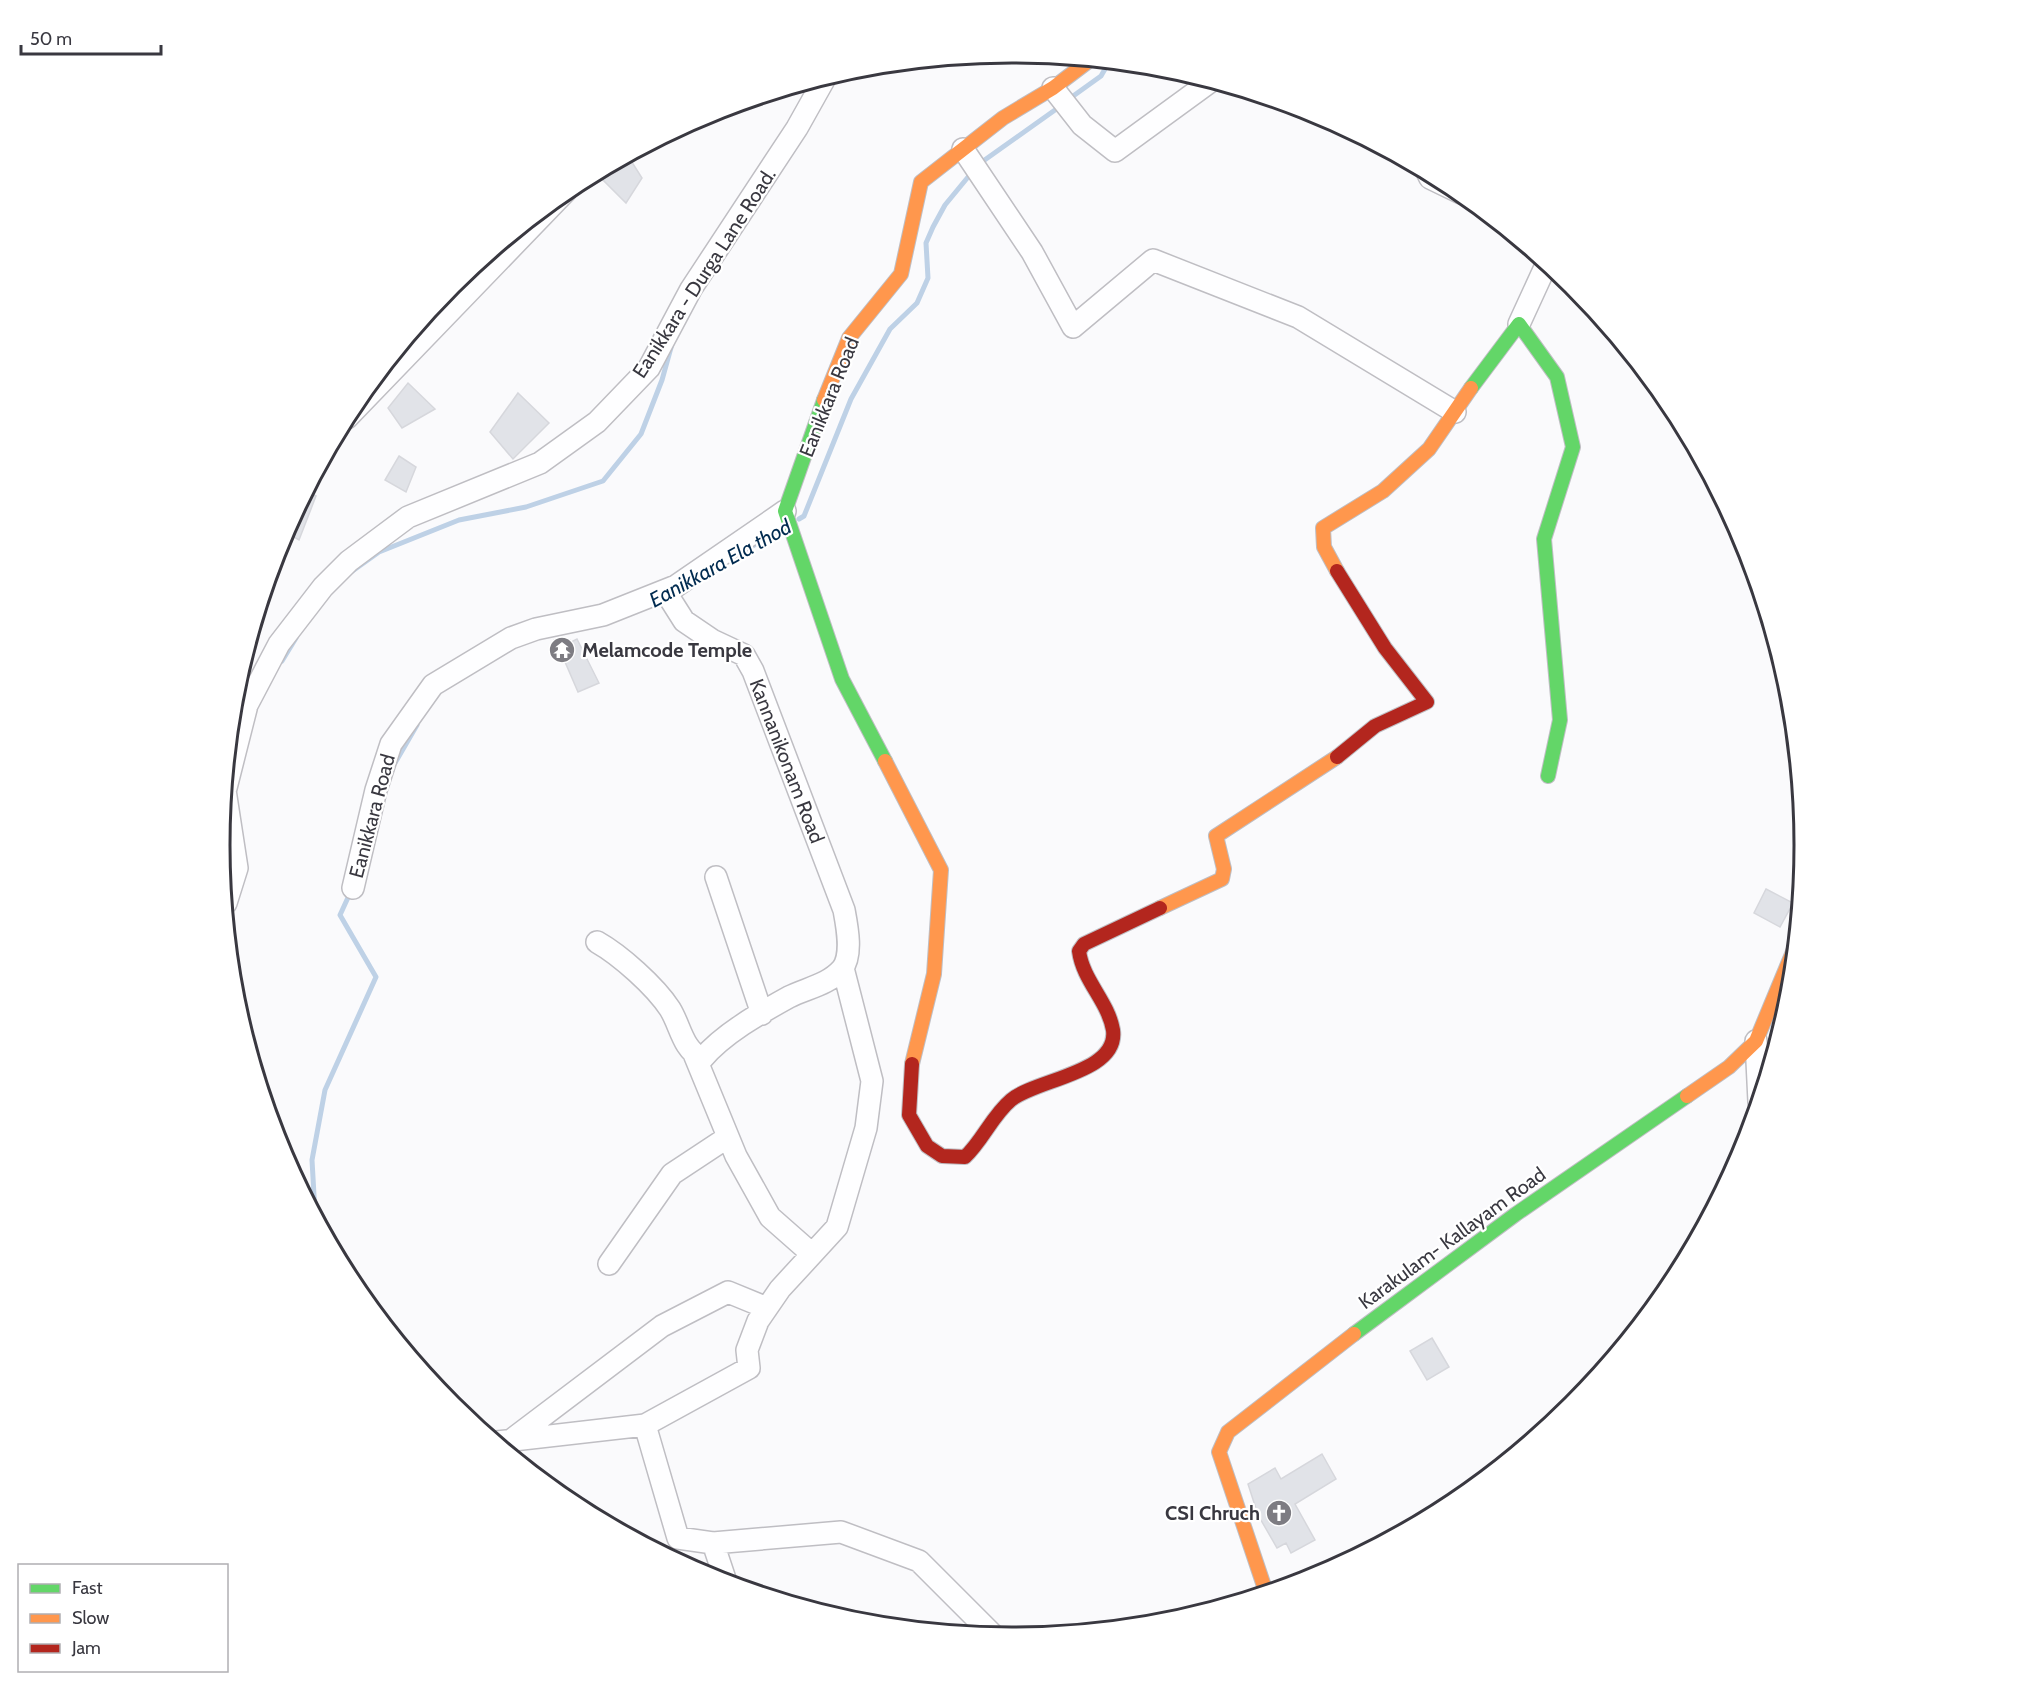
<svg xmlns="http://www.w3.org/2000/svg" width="2025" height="1690" viewBox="0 0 2025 1690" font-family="Cabin,sans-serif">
  <rect width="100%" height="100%" fill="#fafafc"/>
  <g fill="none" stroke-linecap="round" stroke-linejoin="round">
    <!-- stream -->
    <path stroke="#bed1e6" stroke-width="5" d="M1069,99l32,-23 8,-14
      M979,164l83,-59
      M799,519l5,-3 47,-117 39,-70 27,-26 11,-25 -2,-35 7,-16 12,-22 28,-34
      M744,551l36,-21
      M351,572l28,-20 80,-32 67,-13 77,-26 38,-47 21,-54 10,-36
      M282,661l14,-23
      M395,763l22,-38
      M220,842l6,14
      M315,1213l-3,-53 13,-70 51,-113 -36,-62 11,-24"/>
  </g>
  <!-- building -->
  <path fill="#e1e3e8" stroke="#d6d7dc" stroke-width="1.5" d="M628,156l14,22 -16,25 -27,-27z
    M408,383l27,26 -33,19 -14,-20z
    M518,393l31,30 -36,36 -23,-27z
    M399,456l17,11 -10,25 -21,-12z
    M307,492l9,4 -17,44 -14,-8z
    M577,639l22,44 -21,9 -19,-44z
    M1766,889l27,14 -13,24 -26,-14z
    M1432,1338l17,29 -22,13 -17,-29z
    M1322,1454l14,25 -41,25 20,36 -24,13 -5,-10 -9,5 -19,-33 -10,-31 27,-16 6,11z"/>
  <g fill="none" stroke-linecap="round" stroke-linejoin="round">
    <!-- street casing -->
    <g stroke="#bfbec3" stroke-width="24">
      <path id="street" d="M1053,88l29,37 33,26 96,-70
        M963,149l69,103 41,75 80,-67 145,57 157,95
        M1427,172l3,6 31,15
        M1519,324l28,-61
        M347,418l219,-227
        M226,788l21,-83 32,-61 44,-57 26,-26 59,-44 132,-54 57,-41 52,-54 42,-79 106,-161 28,-50
        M225,790l12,78 -11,35
        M716,877l46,137
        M353,888l23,-98 15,-46 42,-59 78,-47 25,-9 67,-14 73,-29 109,-75
        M597,942c23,13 58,44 73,67 11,18 12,39 32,50 21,-25 58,-46 87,-62 18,-9 39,-12 53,-28 11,-14 5,-43 2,-59l-91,-239 -9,-16 -32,-15 -28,-19 -19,-30
        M1756,1041l3,61
        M694,1054l42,102 34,61 42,37
        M609,1264l63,-90 56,-37
        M645,1425l33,113 35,5 13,39
        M510,1441l152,-115 66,-34 39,16
        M497,1442l148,-17 104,-57 -2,-18 11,-29 22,-32 57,-62 29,-99 6,-47 -29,-113
        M713,1543l128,-11 78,29 75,75"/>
    </g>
    <!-- fast casing -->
    <g stroke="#bfbec3" stroke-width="16">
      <path id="fast" d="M1471,388l48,-64 38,53 16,70 -29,92 16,181 -12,56
        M824,400l-39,111 57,168 43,82
        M1354,1334l162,-120 171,-118"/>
    </g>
    <!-- slow casing -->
    <g stroke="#bfbec3" stroke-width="16">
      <path id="slow" d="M824,400l25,-62 52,-64 20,-92 82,-64 50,-30 37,-28
        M1337,571l-13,-24 -1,-19 60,-37 46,-42 42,-61
        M885,761l56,109 -7,104 -22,90
        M1160,908l62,-29 2,-10 -8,-33 121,-79
        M1687,1096l42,-29 27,-26 39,-94
        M1266,1592l-47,-140 9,-20 126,-98"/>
    </g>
    <!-- jam casing -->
    <g stroke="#bfbec3" stroke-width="16">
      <path id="jam" d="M1337,757l38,-31 52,-24 -42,-54 -48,-77
        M912,1064l-3,51 18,31 15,10 23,1c18,-17 27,-41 46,-57 25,-21 108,-27 102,-70 -5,-29 -30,-49 -34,-79l5,-7 76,-36"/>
    </g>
    <!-- street -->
    <use href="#street" stroke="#fefeff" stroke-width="21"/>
    <!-- fast -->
    <use href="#fast" stroke="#63d668" stroke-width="14"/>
    <!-- slow -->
    <use href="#slow" stroke="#ff974d" stroke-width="14"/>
    <!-- jam -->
    <use href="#jam" stroke="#b3261e" stroke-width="14"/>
  </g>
  <!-- icons -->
  <defs>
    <g id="temple-disc" transform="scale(1.35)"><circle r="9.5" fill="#7d7c82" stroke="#fff"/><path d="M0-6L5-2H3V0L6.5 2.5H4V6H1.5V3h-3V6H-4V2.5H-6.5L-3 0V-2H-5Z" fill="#fff"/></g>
    <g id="church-disc" transform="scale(1.35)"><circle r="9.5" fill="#7d7c82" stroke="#fff"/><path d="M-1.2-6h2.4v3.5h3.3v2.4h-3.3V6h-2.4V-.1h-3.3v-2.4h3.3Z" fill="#fff"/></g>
  </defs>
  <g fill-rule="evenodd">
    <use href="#temple-disc" x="562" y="650"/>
    <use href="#church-disc" x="1279" y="1513"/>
  </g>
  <g text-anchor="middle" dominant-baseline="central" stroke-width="4.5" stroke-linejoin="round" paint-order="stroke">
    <!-- street labels -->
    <g font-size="20" fill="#393840" stroke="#fff">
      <text transform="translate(704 273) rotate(-57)">Eanikkara - Durga Lane Road.</text>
      <text transform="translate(829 397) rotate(-68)">Eanikkara Road</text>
      <text transform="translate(787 761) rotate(69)">Kannanikonam Road</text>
      <text transform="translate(372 816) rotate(-75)">Eanikkara Road</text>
      <text transform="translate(1452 1238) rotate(-36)">Karakulam- Kallayam Road</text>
    </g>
    <!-- poi labels -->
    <g font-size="20" font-weight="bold" fill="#393840" stroke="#fff" text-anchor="start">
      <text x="582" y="650">Melamcode Temple</text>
      <text x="1260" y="1513" text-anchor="end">CSI Chruch</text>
    </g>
    <!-- water labels -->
    <g font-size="21" font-style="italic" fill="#012b50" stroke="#fff">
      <text transform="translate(720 563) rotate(-29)">Eanikkara Ela thod</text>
    </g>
  </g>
  <!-- crop -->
  <path d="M0 0H2025V1690H0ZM230 845a782 782 0 1 1 1564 0a782 782 0 1 1-1564 0Z" fill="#fff" fill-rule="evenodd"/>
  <path fill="none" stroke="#393840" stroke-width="3" d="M230 845a782 782 0 1 1 1564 0a782 782 0 1 1-1564 0Z"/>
  <!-- legend -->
  <rect x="18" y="1564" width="210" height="108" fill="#ffffff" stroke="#b0afb3" stroke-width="1.5"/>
  <rect x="30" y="1584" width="30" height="9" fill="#63d668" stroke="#b0afb3" stroke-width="1.5"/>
  <text x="72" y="1594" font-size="18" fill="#393840">Fast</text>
  <rect x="30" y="1614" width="30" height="9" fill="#ff974d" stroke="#b0afb3" stroke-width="1.5"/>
  <text x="72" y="1624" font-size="18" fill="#393840">Slow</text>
  <rect x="30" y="1644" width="30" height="9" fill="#b3261e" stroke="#b0afb3" stroke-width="1.5"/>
  <text x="72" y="1654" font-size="18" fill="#393840">Jam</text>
  <!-- scale -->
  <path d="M21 45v9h140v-9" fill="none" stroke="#393840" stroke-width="3"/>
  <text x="30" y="45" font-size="18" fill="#393840" stroke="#ffffff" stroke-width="4.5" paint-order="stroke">50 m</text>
</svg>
